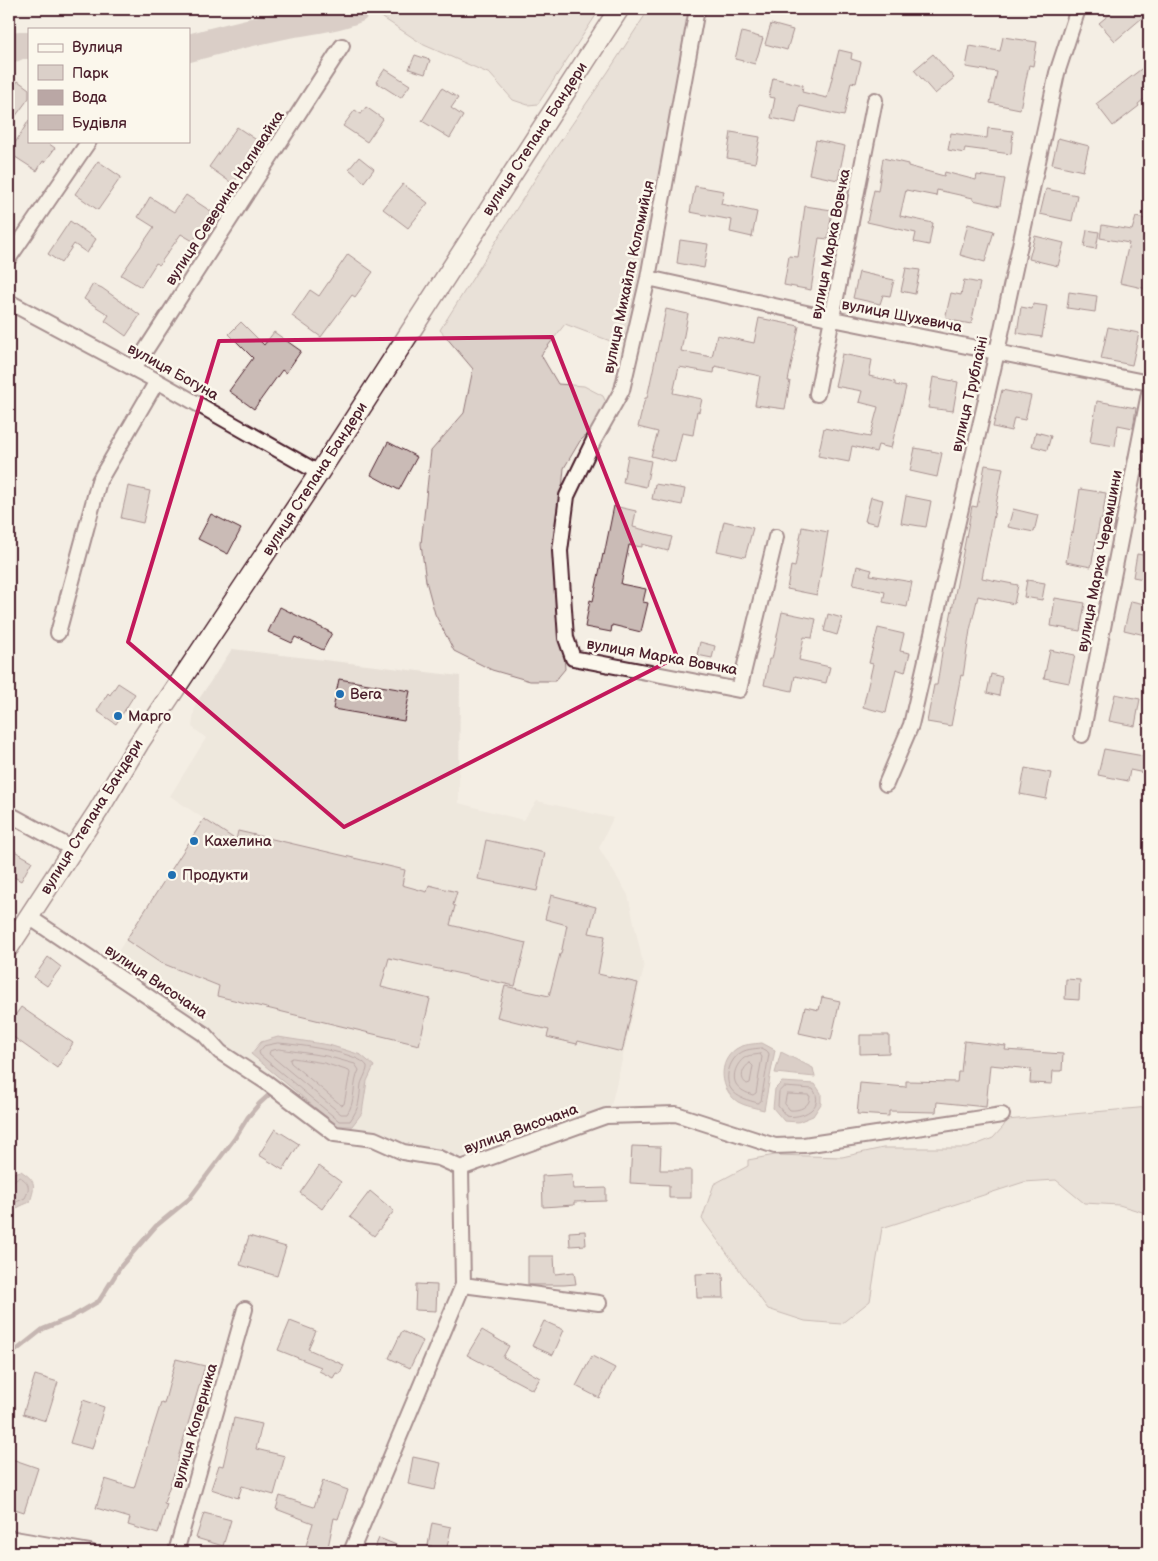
<svg xmlns="http://www.w3.org/2000/svg" width="1158" height="1561" viewBox="0 0 1158 1561" font-family="'Balsamiq Sans',sans-serif">
  <rect width="100%" height="100%" fill="#f4eee4"/>
  <filter id="ink" filterUnits="userSpaceOnUse"><feTurbulence type="fractalNoise" baseFrequency=".02" numOctaves="2"/><feDisplacementMap in="SourceGraphic" scale="10" xChannelSelector="R" yChannelSelector="G"/><feConvolveMatrix kernelMatrix="1 2 1 2 8 2 1 2 1" color-interpolation-filters="sRGB"/></filter>
  <g filter="url(#ink)">
    <!-- built -->
    <path fill="#e7dfd6" d="M232,649l228,27 -1,127 64,17 14,-19 76,17 -14,30 29,47 16,73 -33,138 -159,54 -120,-21 -133,-96 -97,-67 102,-157 -34,-23 36,-58 -14,-11 3,-22z"/>
    <!-- green -->
    <path fill="#dbd0c9" stroke="#92787a" d="M384,9h216l-62,95 -10,1 -15,-5 -23,-26 -66,-29 -44,-29z
      M649,9h47l-66,330 -17,3 -48,-18 -24,31 17,29 26,2 19,10 8,17 -31,28 -16,27 -7,75 8,126 -10,12h-25l-38,-11 -38,-19 -19,-37 -9,-33 -5,-37 10,-93 33,-38 9,-44 -33,-39 106,-168 62,-90z
      M1149,1107v107l-30,-9 -35,-2 -28,-23 -32,2 -142,46 -12,73 -29,23 -36,-3 -37,-12 -66,-90 12,-35 34,-18v-6l27,-5 67,2 41,-9h85l25,-10 10,-11 4,-7z"/>
    <!-- water -->
    <path fill="#baa7a5" stroke="#8d7174" d="M278,1037l51,8 32,10 13,11 -7,15 -5,32 -10,13h-15l-86,-72 10,-12z
      M762,1043l13,7 -11,60c-8,-2 -19,-4 -26,-8 -18,-12 -21,-40 -2,-53 8,-5 17,-5 26,-6z
      M781,1052l32,16 2,9 -40,-4z
      M782,1082l33,2 6,9v11l-8,12 -15,6 -14,-1 -11,-13 2,-19z
      M21,1171c16,11 14,14 9,31 -9,4 -18,6 -21,17v-35l4,-11z"/>
    <g fill="none" stroke-linecap="round" stroke-linejoin="round">
      <!-- shore -->
      <path stroke="#77555c" stroke-width="1" d="M278,1043c16,1 81,9 89,23 1,4 -5,14 -6,18 -2,16 -1,23 -11,37h-11l-79,-66 -1,-3 5,-6z
        M761,1048l7,4 1,2 -8,47 -3,2c-10,-3 -21,-5 -27,-14 -7,-10 -2,-28 8,-35 6,-5 14,-5 22,-6z
        M279,1049l47,7 29,8 4,6c-7,14 -3,32 -12,44h-6l-72,-60 1,-3z
        M760,1054l2,3 -6,36 -3,2c-7,-2 -13,-5 -17,-11 -5,-10 2,-24 12,-28 3,-1 8,-1 12,-2z
        M293,1058l31,5 25,8 1,2 -6,31 -3,1 -50,-42 -1,-3z
        M750,1063l3,3 -3,17 -3,1c-8,-5 -5,-16 3,-21z
        M784,1087l29,2c13,19 -12,30 -27,27l-8,-10 1,-14z
        M787,1094l21,1 2,1c0,11 -11,15 -20,14l-5,-6z
        M9,1183l4,-1 4,-4 3,-1c10,6 10,11 5,21l-13,6 -3,4"/>
      <!-- stream -->
      <path stroke="#8d7174" stroke-width="4.5" d="M9,1356l34,-27 27,-11 29,-17 22,-35 35,-40 33,-27 46,-61 13,-21 11,-13 12,-11"/>
      <!-- river -->
      <path stroke="#baa7a5" stroke-width="28" d="M189,48c33,-9 65,-17 99,-24 23,-4 46,-6 68,-15
        M9,50l11,-5h9"/>
    </g>
    <!-- building -->
    <path fill="#cabbb6" stroke="#4a1f2b" d="M1116,9h33v3l-34,29 -16,-18z
      M771,24l22,6 -6,20 -22,-6z
      M742,32l21,6 -8,26 -20,-5z
      M1003,37l34,5 -4,24 -4,-1 -9,44 -30,-6 7,-31 -31,-5 4,-21 30,5z
      M839,50l13,3 -1,6 10,3 -5,21 -5,-1 -7,34 -44,-10 -4,17 -25,-5 4,-20 -6,-1 4,-19 30,7 -1,7 25,6z
      M933,54l21,24 -19,16 -21,-24z
      M415,55l15,5 -5,14 -16,-5z
      M1149,63v32l-11,9 1,2 -26,20 -17,-22z
      M385,69l25,16 -9,13 -25,-16z
      M18,81l11,8v9l-20,27v-32z
      M442,88l16,10 -7,10 12,8 -13,22 -28,-17z
      M366,107l17,12 -16,23 -24,-16 12,-16 6,4z
      M29,120v21h16l10,7 -10,14 -2,-1 -6,10 -28,-18z
      M237,127l24,16 -28,41 -24,-17z
      M988,128l25,3 -2,23 -46,-6 -1,5 -16,-3 3,-17 36,5z
      M731,132l29,5 -5,26 -28,-5z
      M1058,138l31,8 -6,25 -31,-7z
      M816,140l29,6 -7,34 -29,-6z
      M359,157l15,12 -10,13 -15,-13z
      M883,158l25,6v2l36,10 1,-4 31,8 1,-5 28,4 -5,27 -27,-6v-2l-36,-8 -1,6 -30,-6 -6,26 33,7 -4,22 -15,-3 2,-9 -49,-11 7,-32 4,1z
      M98,161l23,16 -23,33 -23,-16z
      M403,184l25,19 -20,25 -25,-19z
      M695,186l29,5 -3,13 36,8 -5,25 -22,-5 2,-12 -42,-8z
      M1046,189l31,6 -5,26 -32,-7z
      M186,195l26,17 -19,29 -12,-7 -22,31 -3,-2 -15,24 -20,-12 33,-48 -16,-10 12,-20 24,15z
      M805,206l27,4 -4,29 -9,-1 -8,52 -27,-5 5,-29 9,1z
      M1136,217l13,3v56l-2,13 -27,-6 9,-40 -29,-5 2,-13 30,5z
      M70,221l26,18 -9,14 -13,-9 -13,19 -13,-9z
      M968,224l26,7 -9,31 -25,-7z
      M1087,230l12,2 -3,17 -12,-2z
      M1035,236l29,7 -6,23 -29,-7z
      M680,240l28,4 -4,24 -27,-5z
      M348,254l25,18 -18,25 -3,-2 -31,42 -29,-21 18,-26 9,6z
      M906,268l14,2 -5,24 -14,-3z
      M859,272l35,8 -4,16 -7,-1 -3,9 -27,-6z
      M964,280l16,3 -9,41 -26,-5 6,-26 10,2z
      M93,284l9,4 38,27 -14,21 -21,-15 4,-6 -25,-16z
      M1069,292l28,4 -2,16 -28,-4z
      M1033,304l14,2 -5,31 -25,-4 4,-26 11,2z
      M666,309l22,5 -7,37 31,6 5,-22 37,8 5,-25 40,8 -11,55h2l-5,28 -30,-4 5,-29 -45,-10 -1,7 -35,-6 -6,26 29,6 -3,13 -2,-1 -4,24 -11,-2 -7,29 -24,-6 7,-24 -20,-5 7,-29h2z
      M241,322l23,23 10,-13 27,19 -15,22 -4,-3 -28,39 -25,-18 24,-33 -24,-24z
      M1108,327l31,6 -7,32 -31,-6z
      M842,354l30,6 -3,16 26,6v3l11,2 -15,61 -13,-3 -2,7 -24,-6 -3,16 -31,-6 6,-28 46,9 8,-30 -19,-5 3,-11 -27,-5z
      M933,377l25,5 -5,29 -25,-3z
      M1002,390l29,6 -6,24 -11,-2 -3,13 -18,-4z
      M1097,401l39,7 -3,20 -15,-3 -3,21 -25,-4z
      M1036,432l15,4 -4,14 -15,-4z
      M388,442l29,15 -18,33 -28,-15z
      M915,448l27,5 -5,24 -27,-6z
      M628,456l23,5 -5,26 -23,-5z
      M985,465l18,3 -21,110 36,7 -4,19 -36,-8 -8,34 -7,46 -2,-1 -10,51 -24,-4 7,-37h3l6,-39h2l27,-140 5,1z
      M655,484l30,5 -3,16 -30,-6z
      M128,486l22,5 -7,32 -22,-5z
      M1080,489l26,4 -4,27 -2,-1 -9,48 -25,-5 5,-30 2,1z
      M906,496l25,5 -5,26 -25,-4z
      M871,497l12,3 -6,24 -12,-3z
      M614,506l22,5 -3,16 39,10 -4,14 -26,-7v3l-13,-2 -8,39 25,5 -3,13 5,1 -7,29 -29,-7 -1,7 -26,-5 5,-27 3,1 10,-47 1,1z
      M1013,509l25,6 -4,17 -26,-5z
      M211,514l30,15 -13,25 -30,-15z
      M724,521l29,7 -8,29 -28,-6z
      M802,527l26,5 -11,63 -30,-6 4,-23 4,1z
      M1137,554l12,2v24l-16,-3z
      M857,566l15,4 -2,5 42,7 -5,25 -24,-5 2,-10 -32,-7z
      M1027,580l18,3 -3,17 -18,-3z
      M1055,598l30,5 -5,28 -29,-5z
      M1131,601l18,4v31l-25,-6z
      M280,607l52,26 -9,17 -28,-13 -3,6 -24,-11z
      M782,612l34,7 -4,19 -8,-1 -5,23 31,7 -4,16 -31,-7 -3,15 -28,-6 5,-26h3z
      M828,614l14,4 -5,17 -13,-4z
      M878,628l26,6 -4,17 10,2 -5,19 -9,-3 -10,44 -23,-6 10,-43 -4,-1z
      M700,642l15,4 -3,12 -15,-3z
      M1050,650l25,5 -6,28 -25,-5z
      M991,674l11,3 -3,19 -12,-3z
      M339,679l71,12 -6,30 -71,-12z
      M118,683l17,11 -19,30 -19,-13 11,-18 2,2z
      M1115,694l25,5 -5,27 -26,-5z
      M1104,749l45,8v17l-19,-4 -2,11 -30,-6z
      M1025,768l26,5 -5,26 -26,-5z
      M204,819l32,21 2,-9 167,39 -3,15 25,7 2,-7 28,7 -4,13 2,1 -5,19 76,18 -11,43 -126,-28 -8,29 49,12 -11,46 -202,-49 2,-10 -60,-24 -33,-22z
      M486,840l59,13 -8,38 -59,-12z
      M9,848l23,13 -11,20 -12,-7z
      M551,895l45,12 -7,26 16,3 -7,38 40,9 -16,69 -44,-11 -1,3 -30,-7 2,-7 -52,-13 8,-31 44,10 11,-42h1l6,-29 -22,-6z
      M48,957l13,10 -14,19 -13,-9z
      M1066,979l14,1 -1,20 -14,-1z
      M822,997l18,4 -9,39 -32,-7 6,-26 14,3z
      M21,1007l52,36 -16,25 -48,-34v-10z
      M860,1035h29v18l-29,1z
      M964,1041l42,5 -1,4 58,4 -1,17h-9l-1,13 -22,-1 1,-14 -41,-4 -4,42 -49,-5 -1,10 -47,-1v5l-32,-2 3,-31 46,4v-6l51,1 1,-10h3z
      M275,1129l24,15 -16,26 -24,-15z
      M632,1146l29,1 -1,23h31v28h-22v-13l-39,-2z
      M319,1166l22,16 -19,27 -22,-16z
      M572,1174l1,15 33,-1v13l-32,1v3l-31,2 -1,-31z
      M370,1191l24,20 -20,25 -24,-19z
      M585,1231l1,14 -16,1 -1,-14z
      M249,1236l37,11 -9,29 -37,-11z
      M528,1256h26l1,18 19,-2 2,12 -12,1h-36z
      M723,1273l1,25h-27l-1,-24z
      M416,1284l21,1 -1,26 -21,-1z
      M290,1321l26,10 -8,18 36,16 -4,9 -4,-1 -3,5 -14,-7 2,-4 -43,-17z
      M544,1321l20,9 -11,25 -21,-9z
      M482,1330l27,16 -6,11 37,21 -7,12 -66,-35z
      M402,1331l21,10 -13,27 -21,-10z
      M592,1356l23,12 -16,30 -23,-12z
      M176,1359l29,7 -27,92h1l-15,45 3,1 -9,30 -30,-9 2,-7 -34,-10 9,-29 29,9 27,-85 3,1z
      M35,1375l23,7 -12,39 -23,-7z
      M83,1400l21,7 -12,42 -22,-6z
      M234,1418l28,6 -6,25 29,7 -11,39 -32,-9 -4,12 -27,-9 8,-24 4,1z
      M413,1457l28,6 -6,27 -27,-6z
      M9,1458l29,10 -14,44 -15,-5z
      M323,1481l25,9 -10,29 -4,-1 -7,34h-23l9,-29 -37,-14 4,-13 34,11z
      M204,1513l27,7 -8,26 -27,-8z
      M432,1523l19,4 -5,25h-15l1,-6 -4,-1z
      M379,1538l35,14h-41z"/>
    <g fill="none" stroke-linecap="round" stroke-linejoin="round">
      <!-- minor casing -->
      <g stroke="#4a1f2b" stroke-width="18">
        <path id="minor" d="M697,9l-49,269 -26,112 -28,50 -27,56 -7,55 6,87 7,20 166,32 37,-153
          M9,258l80,-117
          M648,278l185,41 316,64
          M9,302l148,79 162,92
          M134,368l208,-322
          M817,394l58,-294
          M58,633l41,-152 58,-100
          M1082,735l67,-342
          M886,784l25,-59 86,-373 60,-279 21,-64
          M9,814l64,35
          M29,917l175,117 16,18 46,30 69,52 39,5 29,13 36,6 22,10 145,-52 70,-2 99,32 29,-1 198,-30
          M463,1285l136,18
          M9,1538l81,14
          M176,1552l69,-243
          M351,1552l112,-267 -2,-117"/>
      </g>
      <!-- secondary casing -->
      <g stroke="#4a1f2b" stroke-width="22">
        <path id="secondary" d="M9,947l89,-136 41,-68 180,-270 300,-464"/>
      </g>
      <!-- minor -->
      <use href="#minor" stroke="#fbf7ec" stroke-width="14"/>
      <!-- secondary -->
      <use href="#secondary" stroke="#fbf7ec" stroke-width="19"/>
    </g>
  </g>
  <!-- marked area -->
  <path d="M0 0H1158V1561H0ZM552,337l125,320 -333,170 -216,-185 91,-301z" fill="#f4eee4" fill-opacity=".55" fill-rule="evenodd"/>
  <path fill="none" stroke="#c2185b" stroke-width="4" stroke-linejoin="round" d="M552,337l125,320 -333,170 -216,-185 91,-301z"/>
  <!-- markers -->
  <g fill="#1f6fb2" stroke="#fbf7ec" stroke-width="2">
    <circle cx="340" cy="694" r="5"/>
    <circle cx="118" cy="716" r="5"/>
    <circle cx="194" cy="841" r="5"/>
    <circle cx="172" cy="875" r="5"/>
  </g>
  <g text-anchor="middle" dominant-baseline="central" stroke-width="5" stroke-linejoin="round" paint-order="stroke">
    <!-- street labels -->
    <g font-size="15" fill="#4a1f2b" stroke="#fbf7ec">
      <text transform="translate(535 139) rotate(-57)">вулиця Степана Бандери</text>
      <text transform="translate(225 198) rotate(-57)">вулиця Северина Наливайка</text>
      <text transform="translate(831 244) rotate(-79)">вулиця Марка Вовчка</text>
      <text transform="translate(629 277) rotate(-78)">вулиця Михайла Коломийця</text>
      <text transform="translate(902 316) rotate(11)">вулиця Шухевича</text>
      <text transform="translate(173 372) rotate(29)">вулиця Богуна</text>
      <text transform="translate(970 394) rotate(-77)">вулиця Трублаїні</text>
      <text transform="translate(315 479) rotate(-57)">вулиця Степана Бандери</text>
      <text transform="translate(1100 561) rotate(-79)">вулиця Марка Черемшини</text>
      <text transform="translate(662 657) rotate(10)">вулиця Марка Вовчка</text>
      <text transform="translate(92 817) rotate(-58)">вулиця Степана Бандери</text>
      <text transform="translate(156 982) rotate(34)">вулиця Височана</text>
      <text transform="translate(521 1129) rotate(-20)">вулиця Височана</text>
      <text transform="translate(195 1426) rotate(-74)">вулиця Коперника</text>
    </g>
    <!-- poi labels -->
    <g font-size="15" fill="#4a1f2b" stroke="#fbf7ec" text-anchor="start">
      <text x="350" y="694">Вега</text>
      <text x="128" y="716">Марго</text>
      <text x="204" y="841">Кахелина</text>
      <text x="182" y="875">Продукти</text>
    </g>
  </g>
  <!-- margin -->
  <rect width="1158" height="1561" fill="none" stroke="#fbf7ec" stroke-width="30"/>
  <rect x="15" y="15" width="1128" height="1531" fill="none" stroke="#4a1f2b" stroke-width="2" filter="url(#ink)"/>
  <!-- legend -->
  <rect x="28" y="28" width="162" height="115" fill="#fbf7ec" stroke="#b4a19f"/>
  <rect x="38" y="44" width="25" height="8" fill="#fbf7ec" stroke="#b4a19f"/>
  <text x="72" y="52" font-size="15" fill="#4a1f2b">Вулиця</text>
  <rect x="38" y="65" width="25" height="15" fill="#dbd0c9" stroke="#b4a19f"/>
  <text x="72" y="78" font-size="15" fill="#4a1f2b">Парк</text>
  <rect x="38" y="90" width="25" height="15" fill="#baa7a5" stroke="#b4a19f"/>
  <text x="72" y="102" font-size="15" fill="#4a1f2b">Вода</text>
  <rect x="38" y="115" width="25" height="15" fill="#cabbb6" stroke="#b4a19f"/>
  <text x="72" y="128" font-size="15" fill="#4a1f2b">Будівля</text>
</svg>
